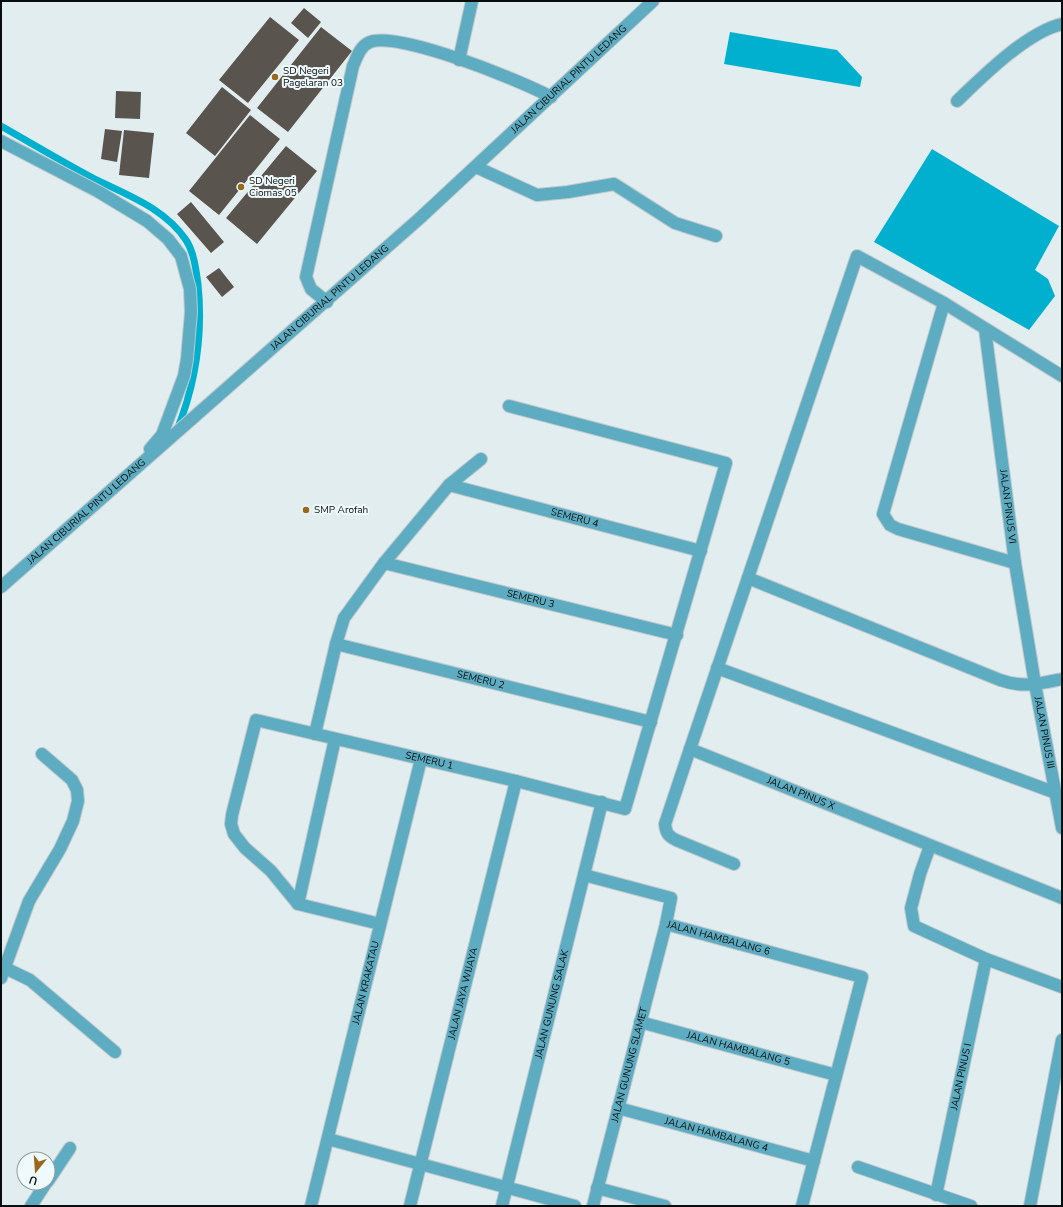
<svg xmlns="http://www.w3.org/2000/svg" width="1063" height="1207" viewBox="0 0 1063 1207" font-family="'Nunito Sans',sans-serif">
  <rect width="100%" height="100%" fill="#e2edf0"/>
  <!-- water -->
  <path fill="#01b0cf" d="M730,32l107,18 25,27 -2,10 -136,-23z
    M932,149l127,77 -24,44 13,9 7,17 -26,34 -155,-88z"/>
  <g fill="none" stroke-linecap="round" stroke-linejoin="round">
    <!-- stream -->
    <path stroke="#01b0cf" stroke-width="7" d="M1,126c30,17 60,35 90,51 33,17 73,30 95,63 8,12 10,30 12,44 5,50 -2,99 -21,146"/>
  </g>
  <!-- building -->
  <path fill="#59544e" d="M304,8l17,14 -13,16 -17,-15z
    M270,17l29,23 -51,63 -29,-23z
    M321,27l31,24 -64,81 -31,-24z
    M222,87l29,23 -36,46 -29,-23z
    M116,91l25,1 -1,27 -25,-1z
    M250,115l30,24 -61,76 -30,-24z
    M105,129l17,2 -5,31 -16,-3z
    M124,130l30,3 -5,45 -30,-3z
    M286,146l31,25 -60,73 -31,-26z
    M191,202l33,40 -13,11 -34,-39z
    M219,268l15,19 -12,10 -16,-20z"/>
  <g fill="none" stroke-linecap="round" stroke-linejoin="round">
    <!-- minor casing -->
    <g stroke="#bfc9cc" stroke-width="14">
      <g id="minor">
        <path d="M459,60l13,-59"/>
        <path d="M957,101c26,-25 70,-69 105,-77"/>
        <path d="M1,141l98,51 48,29 21,18 13,17 9,33 1,23 -4,47 -3,17 -22,59 -12,14"/>
        <path d="M476,167l61,28 31,-3 46,-8 61,39 41,13"/>
        <path d="M327,302l-16,-13 -5,-12 47,-211c4,-9 7,-20 17,-24 29,-11 152,39 181,55"/>
        <path d="M944,303l-61,211 7,11 8,4 117,34"/>
        <path id="s1" d="M985,329l30,234 20,121 27,144"/>
        <path id="s2" d="M481,459l-32,26 -65,78 -40,55 -8,26 315,78"/>
        <path id="s3" d="M449,485l252,66"/>
        <path id="s4" d="M384,563l293,72"/>
        <path d="M748,578l252,102c23,8 38,4 62,-1"/>
        <path id="s5" d="M1,587l419,-369 233,-217"/>
        <path d="M717,668l339,125"/>
        <path d="M315,734l21,-90"/>
        <path d="M690,749l167,-493 87,47 118,73"/>
        <path d="M930,846l-10,28 -9,34 3,18 72,33 76,28"/>
        <path id="s6" d="M734,864l-58,-24c-8,-4 -10,-7 -11,-16l25,-75 372,149"/>
        <path id="s7" d="M584,875l87,23 -5,26 196,53 -60,229"/>
        <path d="M298,904l37,-165"/>
        <path id="s8" d="M380,924l-82,-20 -27,-33 -26,-23 -11,-14 -3,-10 1,-9 24,-95 260,61 109,28 101,-346 -217,-57"/>
        <path d="M5,968l25,12 85,72"/>
        <path d="M1,978l28,-77 31,-52 13,-28 5,-20 -1,-11 -5,-10 -30,-26"/>
        <path id="s9" d="M640,1022l196,53"/>
        <path id="s10" d="M618,1108l196,53"/>
        <path d="M328,1139l247,67"/>
        <path d="M858,1167l113,39"/>
        <path d="M48,1181l22,-33"/>
        <path d="M597,1188l68,18"/>
        <path id="s11" d="M936,1195l50,-236"/>
        <path d="M31,1206l15,-23"/>
        <path id="s12" d="M311,1206l110,-447"/>
        <path id="s13" d="M410,1206l106,-425"/>
        <path id="s14" d="M502,1206l100,-404"/>
        <path id="s15" d="M593,1206l73,-282"/>
        <path d="M1030,1206l32,-166"/>
      </g>
    </g>
    <!-- minor -->
    <use href="#minor" stroke="#5dacc1" stroke-width="12"/>
  </g>
  <!-- markers -->
  <g fill="#99691b" stroke="#effafd" stroke-width="1.5">
    <circle cx="275" cy="77" r="4"/>
    <circle cx="241" cy="187" r="4"/>
    <circle cx="306" cy="510" r="4"/>
  </g>
  <g text-anchor="middle" dominant-baseline="central" stroke-width="4" stroke-linejoin="round" paint-order="stroke">
    <!-- poi labels -->
    <g font-size="10" fill="#0a0d0e" stroke="#effafd" text-anchor="start">
      <text x="283" y="71">SD Negeri<tspan x="283" dy="12">Pagelaran 03</tspan></text>
      <text x="249" y="181">SD Negeri<tspan x="249" dy="12">Ciomas 05</tspan></text>
      <text x="314" y="510">SMP Arofah</text>
    </g>
    <!-- street labels -->
    <g font-size="10" fill="#0a0d0e" stroke="#effafd">
      <text stroke="none"><textPath href="#s5" startOffset="762">JALAN CIBURIAL PINTU LEDANG</textPath></text>
      <text stroke="none"><textPath href="#s5" startOffset="438">JALAN CIBURIAL PINTU LEDANG</textPath></text>
      <text stroke="none"><textPath href="#s1" startOffset="179">JALAN PINUS VI</textPath></text>
      <text stroke="none"><textPath href="#s5" startOffset="114">JALAN CIBURIAL PINTU LEDANG</textPath></text>
      <text stroke="none"><textPath href="#s3" startOffset="130">SEMERU 4</textPath></text>
      <text stroke="none"><textPath href="#s4" startOffset="151">SEMERU 3</textPath></text>
      <text stroke="none"><textPath href="#s2" startOffset="387">SEMERU 2</textPath></text>
      <text stroke="none"><textPath href="#s1" startOffset="408">JALAN PINUS III</textPath></text>
      <text stroke="none"><textPath href="#s8" startOffset="475">SEMERU 1</textPath></text>
      <text stroke="none"><textPath href="#s6" startOffset="282">JALAN PINUS X</textPath></text>
      <text stroke="none"><textPath href="#s7" startOffset="171">JALAN HAMBALANG 6</textPath></text>
      <text stroke="none"><textPath href="#s12" startOffset="230">JALAN KRAKATAU</textPath></text>
      <text stroke="none"><textPath href="#s13" startOffset="219">JALAN JAYA WIJAYA</textPath></text>
      <text stroke="none"><textPath href="#s14" startOffset="208">JALAN GUNUNG SALAK</textPath></text>
      <text stroke="none"><textPath href="#s9" startOffset="102">JALAN HAMBALANG 5</textPath></text>
      <text stroke="none"><textPath href="#s15" startOffset="146">JALAN GUNUNG SLAMET</textPath></text>
      <text stroke="none"><textPath href="#s11" startOffset="121">JALAN PINUS I</textPath></text>
      <text stroke="none"><textPath href="#s10" startOffset="102">JALAN HAMBALANG 4</textPath></text>
    </g>
  </g>
  <!-- border -->
  <rect width="1063" height="1207" fill="none" stroke="#0a0d0e" stroke-width="4"/>
  <!-- north arrow -->
  <g transform="translate(36 1171) rotate(197)"><circle r="19" fill="#effafd" stroke="#939b9d"/>
  <path d="M0-3L7 15L0 10L-7 15Z" fill="#99691b"/>
  <text y="-6" font-size="11" font-weight="bold" text-anchor="middle" fill="#0a0d0e">U</text>
  </g>
</svg>
